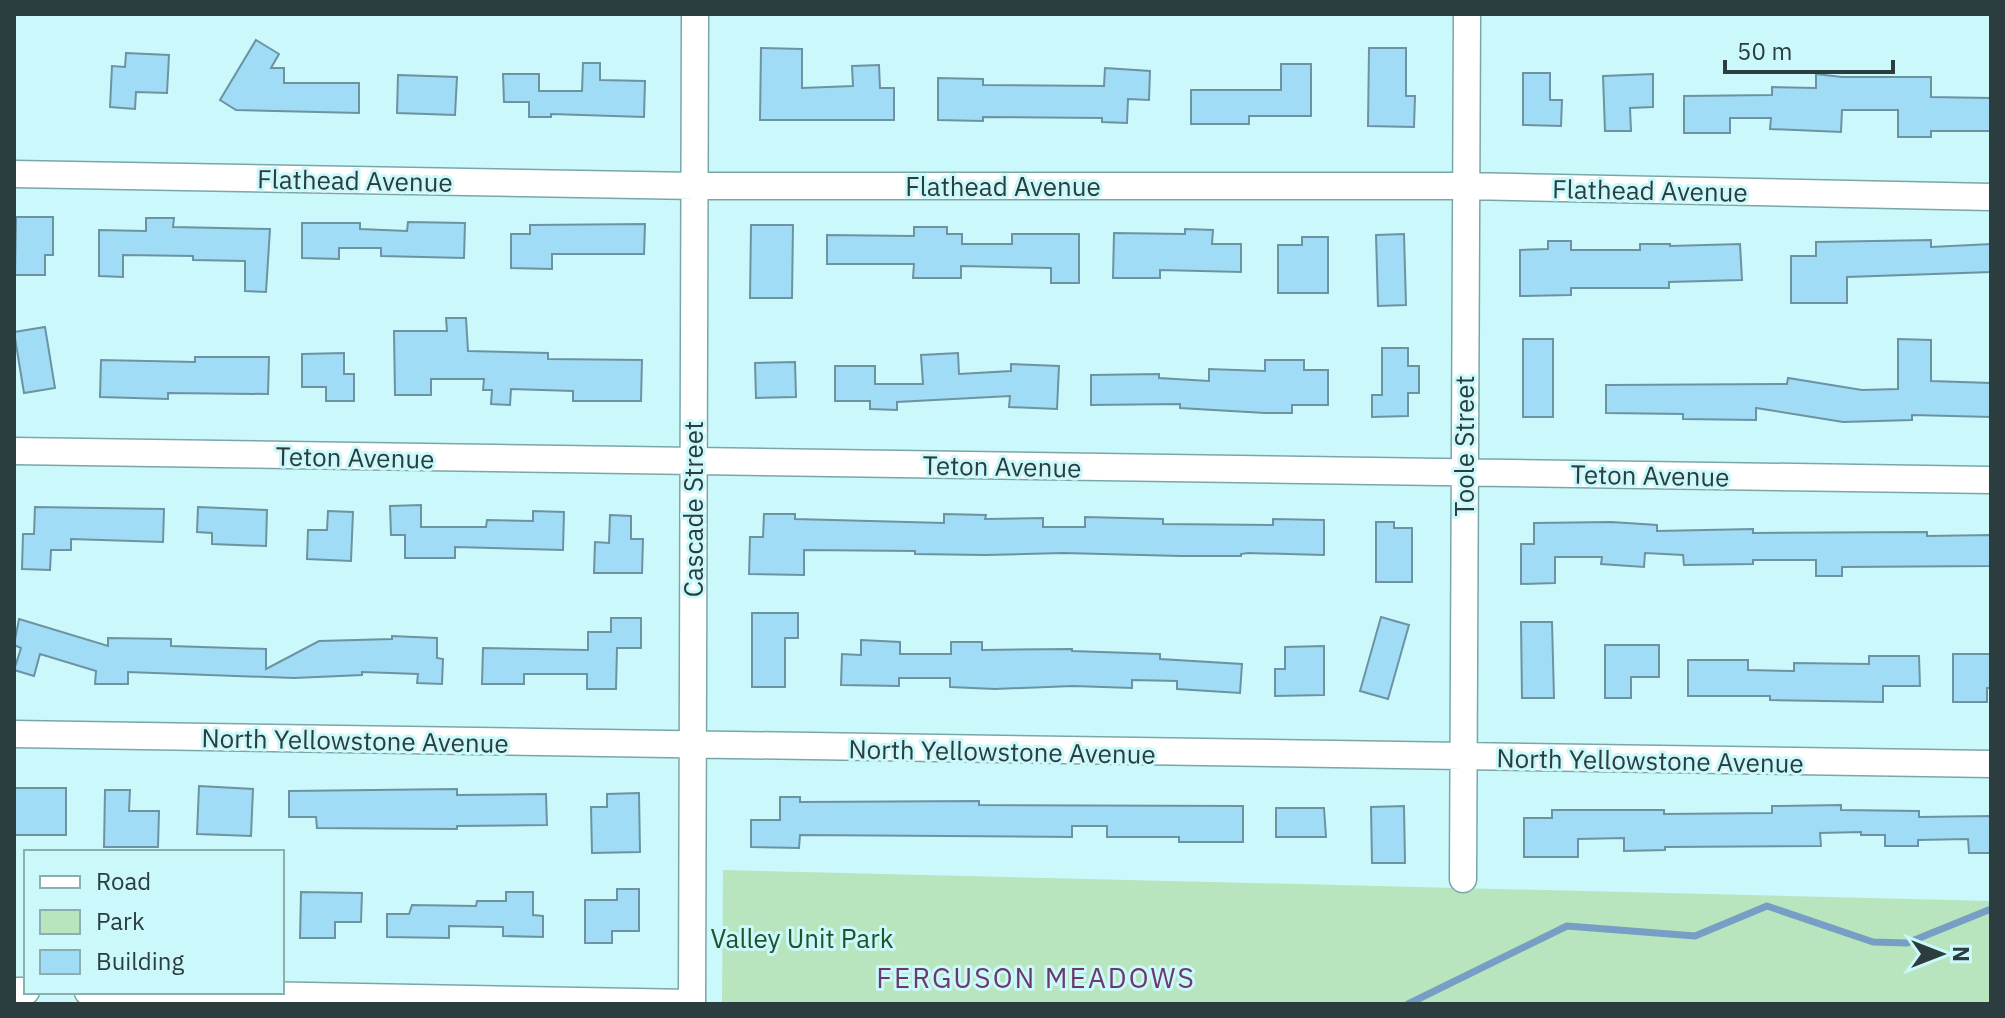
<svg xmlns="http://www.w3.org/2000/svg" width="2005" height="1018" viewBox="0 0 2005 1018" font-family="'IBM Plex Sans',sans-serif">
  <rect width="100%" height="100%" fill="#cbf9fb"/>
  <!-- park -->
  <path fill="#b8e5be" d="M723,870l1268,31v103h-1269z"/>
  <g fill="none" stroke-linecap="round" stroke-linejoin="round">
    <!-- stream -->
    <path stroke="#779fc5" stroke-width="7" d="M1408,1004l159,-78 128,10 72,-30 106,36 34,1 84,-34"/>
  </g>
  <!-- building -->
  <path fill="#a0dcf5" stroke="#6d93a2" stroke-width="2" d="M256,40l23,14 -8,14h13v15h75v30l-123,-3 -16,-10z
    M761,48l41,1v39l51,-2 -1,-20 27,-1 1,23h14v32h-134z
    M1369,48h37v48h9l-1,31 -46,-1z
    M126,53l43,2 -2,38 -31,-1 -1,17 -25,-2 2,-41 13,1z
    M583,63h17v17l45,1 -1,36 -93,-3v3h-22v-15h-25l-1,-28h36v17h43z
    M1281,64h30v52h-62v8h-58v-34h90z
    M1105,68l45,3 -1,29 -21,-1 -1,24 -25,-1v-4l-119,-1v4l-45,-1v-42l45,1v6l121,1z
    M1523,73h27v27h12l-1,26 -38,-1z
    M1653,74v33l-23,1 1,23h-26l-2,-55z
    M1816,74l26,3h89v20l60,1v33h-60v6h-33v-27h-56l-1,22 -71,-3 1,-11h-41v15h-46v-37l88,-1v-8l44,1z
    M398,75l59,2 -2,38 -58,-2z
    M16,217h37v38h-8v20h-30z
    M146,218h28l-1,9 97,2 -4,63 -21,-1v-30l-52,-1v-4l-70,-1v22l-24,-1v-46l47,1z
    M408,222l57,1 -1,35 -83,-2v-8h-42v11l-37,-1v-35h58v6l47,2z
    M645,224l-1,30h-92v15l-41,-1v-34h19v-9z
    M751,225h42l-1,73h-42z
    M914,227h33v7h15v10h50v-10h67v49h-28v-15l-90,-2v12h-48l1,-14h-87v-29l87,1z
    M1185,229l28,1 -1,14h29v28l-81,-2v8h-47l1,-45 71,1z
    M1404,234l2,71 -28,1 -2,-71z
    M1302,237h26v56h-50v-48h24z
    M1931,240v7l60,-3v28l-144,5v26h-56v-47h25v-14z
    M1548,241h23v9h69v-6h30v2l70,-2 2,36 -73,2v6h-98v7l-51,1v-46l28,-1z
    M446,318h20l2,33 80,2v6l94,1 -1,41h-68v-10l-62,-2 -1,16 -19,-1 1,-14h-9l1,-11h-53v16h-36l-1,-64h53z
    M45,327l10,61 -31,5 -10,-61z
    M1523,339h30v78h-30z
    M1898,339l33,1v41l60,2v34l-79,-2v5l-69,2 -87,-14v12l-73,-1v-5l-77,-1v-28l181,-1 1,-6 74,12 36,-1z
    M1382,348h26v18h11v27h-11v23l-36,1v-22h10z
    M344,353v21h10v27h-28v-14h-24v-33z
    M958,353l1,21 52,-3v-7l48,2 -2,43 -48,-2 1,-11 -113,6v8l-27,-1v-8h-35v-35h40v18h48l-2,-29z
    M195,357h74l-1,37 -100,-1v6l-68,-2 1,-37 94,2z
    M1265,360h39v10h24v35h-36v8h-27l-85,-5v-4l-89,1v-30l68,-1v4l50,3v-12l56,2z
    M795,362l1,35 -40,1 -1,-35z
    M421,505v22h65l1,-7 46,1v-10l31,1 -1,38 -108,-3v11h-50v-23h-14l-1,-29z
    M35,507l129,2 -1,33 -92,-3v11h-20l-1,20 -28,-1 1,-35h11z
    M198,507l69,3 -1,36 -54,-2v-11l-15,-1z
    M328,511l25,1 -2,49 -44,-2 1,-29h19z
    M764,514h31v5l149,4v-9l42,1 -1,4 58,-1v9h42v-10l78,2v5l110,1v-6l51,1v35l-76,-2 -7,1v2h-60l-118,-3 -78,2 -70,-1v-3l-111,-1v25l-55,-1 1,-37h13z
    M610,515l21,1v23h12l-1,34h-48l1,-31 14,1z
    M1376,522h18v6h18v54h-36z
    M1611,522l46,3v6l96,-2v4l174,-1v4l64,-1v31l-149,1v9h-26v-16h-63v4l-69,1 -1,-10 -38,-2 -1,14 -43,-3 1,-7h-47v26l-34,1v-40h13v-21z
    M752,613h46v25h-13v49h-33z
    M1381,617l28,8 -21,74 -28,-8z
    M611,618h30v30h-24l-1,41h-29v-15h-63v10h-42l1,-36 105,2v-18h23z
    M19,619l89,27v-8l63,1v7l95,3v20l53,-28 73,-2v-3l45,2v20l6,1 -1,25 -25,-1 1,-9 -56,-2v3l-68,3 -166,-6v12h-33l1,-13 -56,-17 -6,22 -20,-6 7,-22 -7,-3z
    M1521,622h31l2,76h-32z
    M861,640l39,2v12h51v-12h31v8l90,-1v2l88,3v5l82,5 -2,29 -63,-4v-8l-45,-1v8l-59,-2 -78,3 -45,-2v-9h-51v8l-58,-1 1,-31 19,1z
    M1605,645h54v32h-28v21h-26z
    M1324,646v49l-49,1v-27h10v-22z
    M1953,654h38v34h-4v14h-34z
    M1869,656h50l1,30h-37v16l-113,-2v-4h-82v-36h60v10l46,1v-8l75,1z
    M199,786l54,3 -2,47 -54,-2z
    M14,788h52v47h-52z
    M457,789v6l89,-1 1,31 -90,1v3l-140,-1 -1,-11h-27v-26z
    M105,790h25l-1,21h30l-1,36h-54z
    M639,793l1,59 -48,1 -1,-46h16v-13z
    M780,797h20v5l179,-1v4l264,1v36h-64v-5h-72v-11h-35v11l-272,-2 -1,13 -48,-1v-27h29z
    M1841,805v5l78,1v6l72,-1v37h-22l-1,-14 -50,1v6h-33v-11h-24v-3l-41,1 1,13 -156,1v3l-41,1v-13l-46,1v18h-54v-39h28v-8h112v4l108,-1v-7z
    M1404,806l1,57h-33l-1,-56z
    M1276,808h48l2,29h-50z
    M617,889h22v42h-27v12h-27v-43h32z
    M301,892l61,1 -1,29h-26v16h-35z
    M506,892h27v23l10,1v21l-40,-1v-9l-54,-1v12l-62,-1v-23h22l3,-9 64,1 1,-5h29z"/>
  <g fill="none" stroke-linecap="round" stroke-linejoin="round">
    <!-- minor casing -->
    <g stroke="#7aa6a8" stroke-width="29">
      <path id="minor" d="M14,174l681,12h771l525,11
        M14,451l1977,29
        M14,734l1977,30
        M1463,879l4,-865
        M14,991h12
        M88,992l604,11
        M692,1004l3,-990"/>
    </g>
    <!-- minor -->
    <use href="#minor" stroke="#fff" stroke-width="26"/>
  </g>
  <g text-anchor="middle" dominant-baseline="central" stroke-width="6" stroke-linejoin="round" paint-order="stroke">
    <!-- street labels -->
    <g font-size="26" fill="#2b3d3e" stroke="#cbf9fb">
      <text transform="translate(355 180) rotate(1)">Flathead Avenue</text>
      <text x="1003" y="186">Flathead Avenue</text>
      <text transform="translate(1650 190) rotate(1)">Flathead Avenue</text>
      <text transform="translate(1464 446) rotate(-90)">Toole Street</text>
      <text transform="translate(355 457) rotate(1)">Teton Avenue</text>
      <text transform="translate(1002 466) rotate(1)">Teton Avenue</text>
      <text transform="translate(1650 475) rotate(1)">Teton Avenue</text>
      <text transform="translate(693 509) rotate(-90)">Cascade Street</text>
      <text transform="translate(355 740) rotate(1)">North Yellowstone Avenue</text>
      <text transform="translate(1002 751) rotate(1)">North Yellowstone Avenue</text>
      <text transform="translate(1650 760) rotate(1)">North Yellowstone Avenue</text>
    </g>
    <!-- park labels -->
    <g font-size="26" fill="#1e532b" stroke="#cbf9fb">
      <text x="802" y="938">Valley Unit Park</text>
    </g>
    <!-- neighbourhood labels -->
    <g font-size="28" letter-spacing="2" fill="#6c396b" stroke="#cbf9fb">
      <text x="1036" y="977">FERGUSON MEADOWS</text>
    </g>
  </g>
  <!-- border -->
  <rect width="2005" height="1018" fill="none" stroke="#2b3d3e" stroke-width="32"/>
  <!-- legend -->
  <rect x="24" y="850" width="260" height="144" fill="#cbf9fb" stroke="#8baeaf" stroke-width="2"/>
  <rect x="40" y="876" width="40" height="12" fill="#ffffff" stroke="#8baeaf" stroke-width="2"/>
  <text x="96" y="890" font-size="24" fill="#2b3d3e">Road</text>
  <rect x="40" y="910" width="40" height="24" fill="#b8e5be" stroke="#8baeaf" stroke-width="2"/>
  <text x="96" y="930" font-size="24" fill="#2b3d3e">Park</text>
  <rect x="40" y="950" width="40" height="24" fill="#a0dcf5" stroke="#8baeaf" stroke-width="2"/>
  <text x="96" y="970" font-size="24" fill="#2b3d3e">Building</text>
  <!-- north arrow -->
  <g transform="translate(1941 954) rotate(90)" stroke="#cbf9fb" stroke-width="6" paint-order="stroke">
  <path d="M0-6L14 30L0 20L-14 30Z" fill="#2b3d3e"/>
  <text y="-12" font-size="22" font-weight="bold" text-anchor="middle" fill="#2b3d3e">N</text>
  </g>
  <!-- scale -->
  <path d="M1725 60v12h168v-12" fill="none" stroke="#2b3d3e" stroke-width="4"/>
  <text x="1737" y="60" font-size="24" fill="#2b3d3e" stroke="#cbf9fb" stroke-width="6" paint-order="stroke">50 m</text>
</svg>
